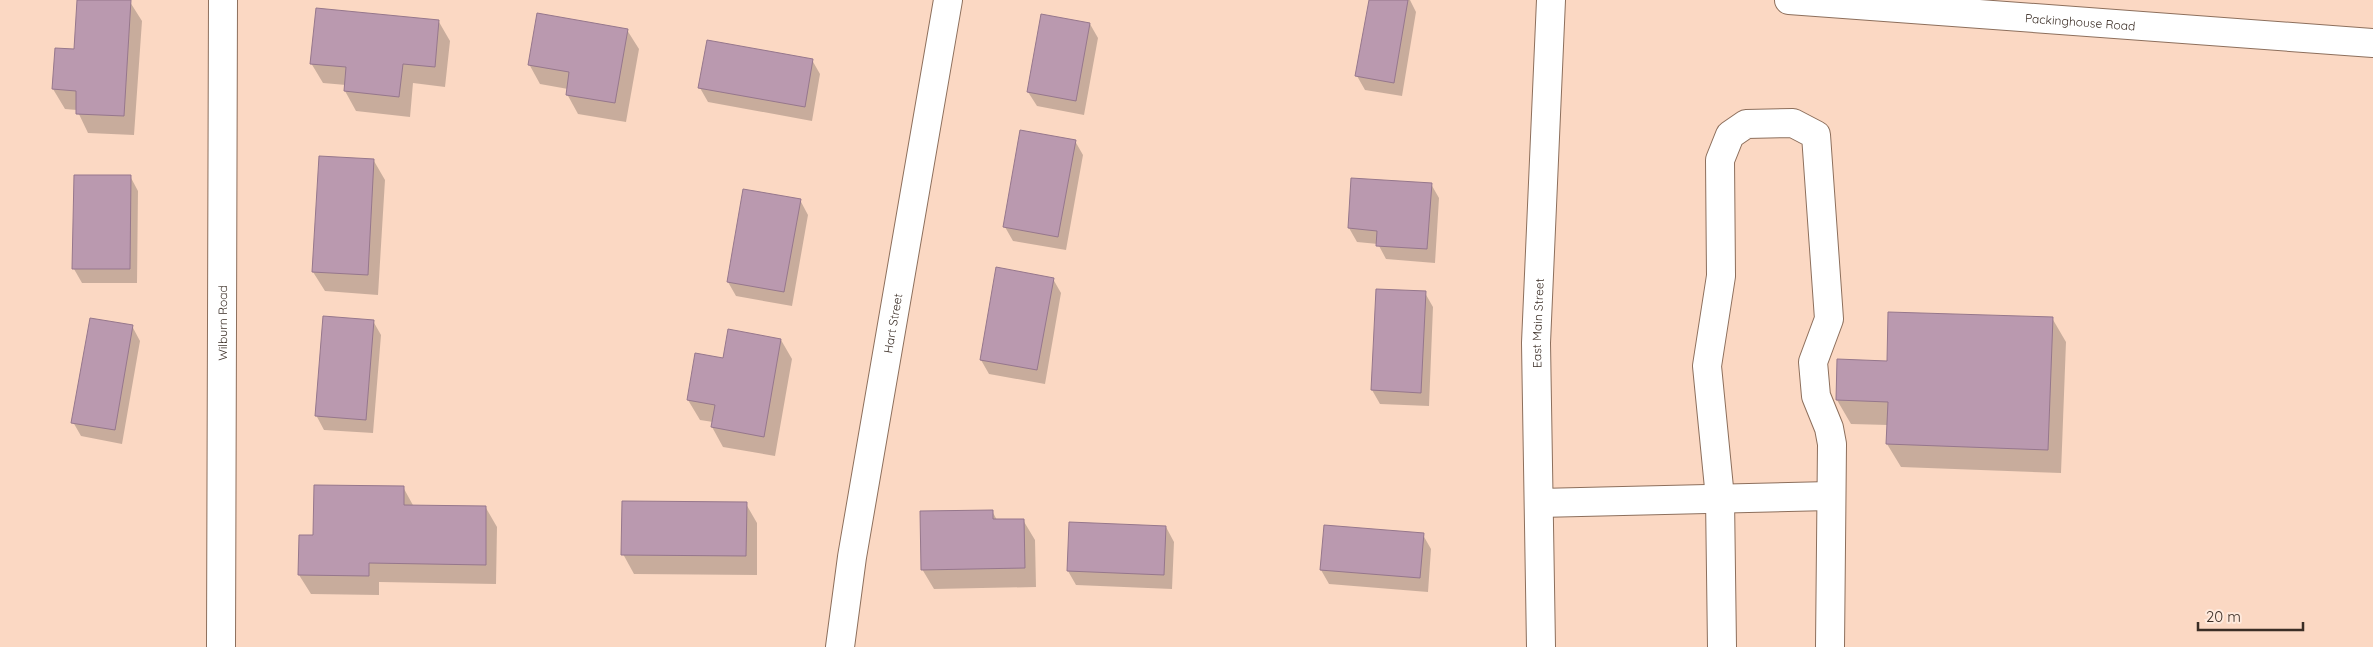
<svg xmlns="http://www.w3.org/2000/svg" width="2373" height="647" viewBox="0 0 2373 647" font-family="Quicksand,sans-serif">
  <rect width="100%" height="100%" fill="#fbd8c3"/>
  <!-- shadow -->
  <path fill="#0003" d="M78,0l52,2 12,19 -8,114 -46,-2 -11,-23 -12,-1 -12,-20 3,-40 19,1z
    M1370,0h40l6,12 -14,84 -37,-6 -8,-14z
    M1042,15l48,9 8,14 -14,77 -47,-9 -9,-14z
    M439,22l11,19 -5,46 -32,-4 -3,34 -54,-6 -11,-20 1,-6 -23,-2 -12,-20z
    M627,30l12,19 -13,73 -48,-8 -11,-20 1,-5 -28,-5 -11,-20z
    M812,60l8,14 -8,47 -104,-19 -8,-14z
    M1075,141l8,14 -17,95 -53,-9 -8,-14z
    M374,161l11,19 -7,115 -53,-4 -12,-19z
    M130,176l8,15 -1,92h-55l-8,-14z
    M1352,179l79,5 8,14 -4,65 -49,-4 -8,-15 -21,-2 -8,-14z
    M800,200l8,15 -16,91 -56,-10 -8,-14z
    M1053,279l8,14 -16,91 -56,-10 -8,-14z
    M1425,293l8,14 -4,99 -49,-2 -8,-14z
    M2052,318l14,24 -5,131 -160,-6 -14,-23 1,-19 -37,-1 -14,-24 1,-40 50,2z
    M373,321l8,14 -8,98 -49,-3 -8,-15z
    M132,326l8,15 -18,103 -41,-8 -8,-14z
    M781,340l11,19 -17,97 -52,-9 -11,-20 1,-5 -13,-2 -12,-20z
    M403,487l11,20 72,1 11,19 -1,57 -117,-2v13l-68,-1 -12,-19 15,-39z
    M746,504l11,19v52l-123,-1 -11,-20z
    M992,511l5,9h26l12,20 1,47 -102,2 -12,-20z
    M1166,527l8,15 -2,47 -96,-4 -8,-14z
    M1423,535l8,14 -3,43 -99,-8 -8,-14z"/>
  <!-- building -->
  <path fill="#ba99af" stroke="#96778c" d="M77,0h54l-7,116 -48,-2v-23l-24,-2 3,-41 19,1z
    M1369,0h39l-14,83 -39,-7z
    M316,8l123,12 -4,47 -32,-3 -4,33 -55,-6 2,-24 -36,-3z
    M537,13l91,16 -13,74 -49,-8 3,-23 -41,-7z
    M1041,14l49,9 -14,78 -49,-9z
    M707,40l106,19 -8,48 -107,-19z
    M1020,130l56,10 -18,97 -55,-10z
    M319,156l55,3 -6,116 -56,-3z
    M74,175h57l-1,94h-58z
    M1351,178l81,5 -5,66 -51,-3 1,-15 -29,-3z
    M743,189l58,10 -17,93 -57,-10z
    M996,267l58,11 -17,92 -57,-10z
    M1376,289l50,2 -5,102 -50,-3z
    M1888,312l165,5 -5,133 -162,-6 2,-42 -52,-2 1,-41 50,2z
    M323,316l51,4 -8,100 -51,-4z
    M90,318l43,7 -18,105 -44,-7z
    M728,329l53,10 -17,98 -53,-10 4,-22 -28,-5 8,-47 28,5z
    M314,485l90,1v19l82,1v59l-117,-2v13l-71,-1 1,-40h14z
    M622,501l125,1 -1,54 -125,-1z
    M993,510v9h31l1,49 -104,2 -1,-59z
    M1069,522l97,4 -2,49 -97,-4z
    M1324,525l100,8 -4,45 -100,-8z"/>
  <g fill="none" stroke-linecap="round" stroke-linejoin="round">
    <!-- minor casing -->
    <g stroke="#8d6f5c" stroke-width="30">
      <g id="minor">
        <path id="s1" d="M1789,0l584,43"/>
        <path d="M1539,503l291,-7"/>
        <path id="s2" d="M221,647l2,-647"/>
        <path id="s3" d="M840,647l12,-90 96,-557"/>
        <path d="M1722,647l-2,-149 -13,-132 14,-90 -1,-116 10,-25 16,-11 47,-1 23,12 13,184 -16,43 3,34 13,32 3,16 -2,203"/>
      </g>
    </g>
    <!-- major casing -->
    <g stroke="#8d6f5c" stroke-width="30">
      <g id="major">
        <path id="s4" d="M1541,647l-5,-304 15,-343"/>
      </g>
    </g>
    <!-- minor -->
    <use href="#minor" stroke="#fff" stroke-width="28"/>
    <!-- major -->
    <use href="#major" stroke="#fff" stroke-width="28"/>
  </g>
  <g text-anchor="middle" dominant-baseline="central" stroke-width="4" stroke-linejoin="round" paint-order="stroke">
    <!-- street labels -->
    <g font-size="12" fill="#3a2d25" stroke="#fee9dc">
      <text stroke="none"><textPath href="#s1" startOffset="292">Packinghouse Road</textPath></text>
      <text stroke="none"><textPath href="#s3" startOffset="328">Hart Street</textPath></text>
      <text stroke="none"><textPath href="#s4" startOffset="324">East Main Street</textPath></text>
      <text stroke="none"><textPath href="#s2" startOffset="324">Wilburn Road</textPath></text>
    </g>
  </g>
  <!-- scale -->
  <path d="M2198 622v8h105v-8" fill="none" stroke="#3a2d25" stroke-width="2.5"/>
  <text x="2206" y="622" font-size="15" fill="#3a2d25" stroke="#fee9dc" stroke-width="4" paint-order="stroke">20 m</text>
</svg>
